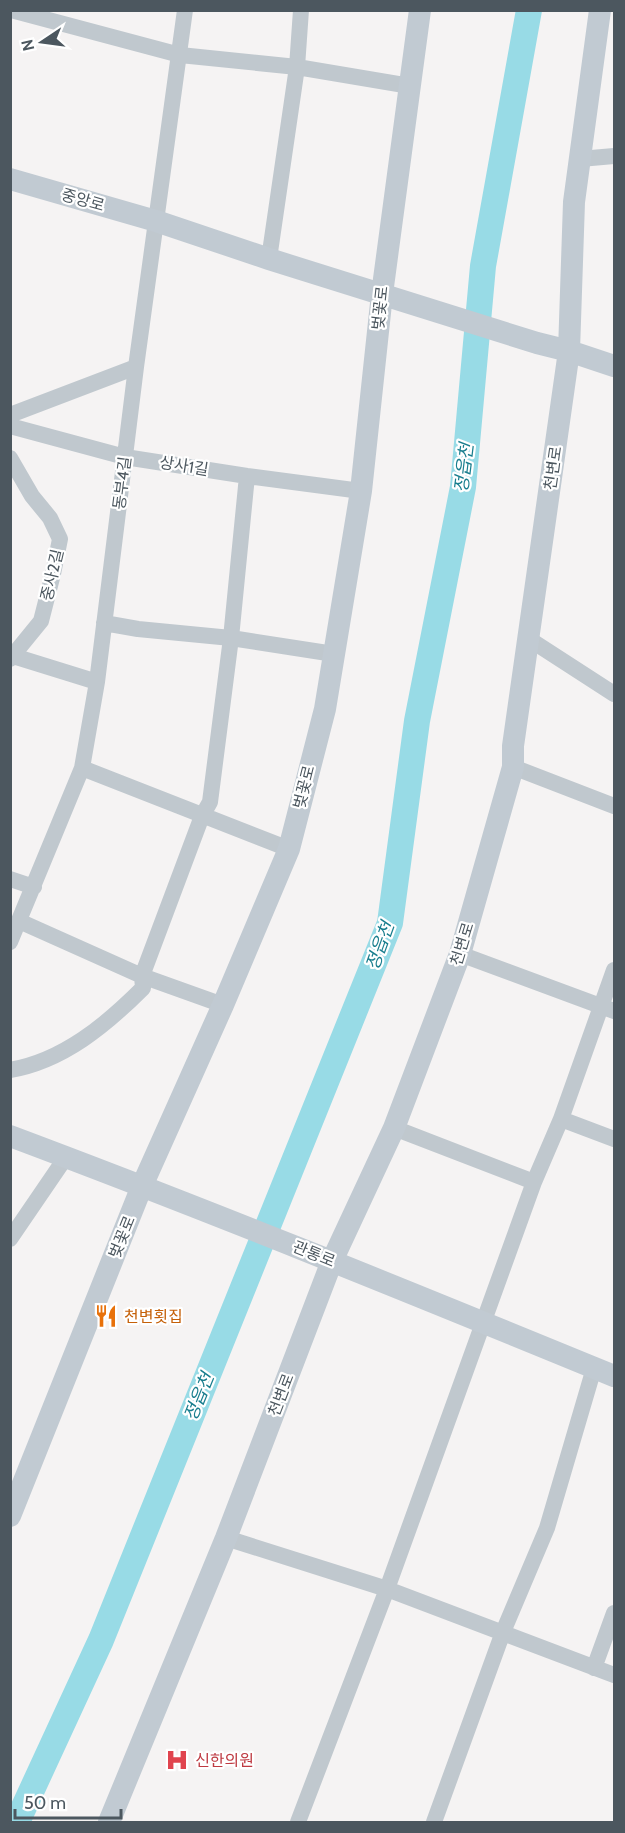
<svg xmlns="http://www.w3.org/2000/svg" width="625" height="1833" viewBox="0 0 625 1833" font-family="Cabin,'Noto Sans KR',sans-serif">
  <rect width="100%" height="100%" fill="#f5f3f3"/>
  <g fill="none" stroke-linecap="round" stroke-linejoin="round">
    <!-- river -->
    <path stroke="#98dbe6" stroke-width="26" d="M17,1822l84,-182 289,-717 27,-202 46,-234 20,-221 46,-256"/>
    <!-- street -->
    <path stroke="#c0c8ce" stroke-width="16" d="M11,10l169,45 117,12 113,19
      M580,159l34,-3
      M269,259l28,-192 4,-57
      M10,415l126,-48
      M10,426l115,31 122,19 114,15
      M10,458l22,38 18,22 10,21 -7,35 -12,47 -31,38
      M104,623l34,6 93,9 103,16
      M529,639l85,55
      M10,655l87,27
      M513,767l101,39
      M82,768l207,81
      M10,879l24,8
      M19,921l123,55 60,-160 8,-14 21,-164 16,-162
      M10,942l72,-174 15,-86 39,-315 49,-357
      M460,954l154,57
      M10,1070c53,-9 96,-45 133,-82l-1,-12 81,29
      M561,1119l53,20
      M394,1128l140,54
      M10,1239l56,-82
      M226,1538l161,51 227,86
      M594,1668l20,-55
      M298,1822l89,-233 147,-407 27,-63 53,-149
      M434,1822l69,-190 44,-104 47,-160"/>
    <!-- secondary -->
    <path stroke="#c1cad2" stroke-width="22" d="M10,179l146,42 113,38 268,84 32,8 45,15
      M10,1136c203,76 404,158 604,240
      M10,1516l132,-330 81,-181 66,-156 36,-140 36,-218 21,-197 38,-284
      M109,1822l117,-284 106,-277 62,-133 66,-174 53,-187v-21l56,-395 5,-149 26,-192"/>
  </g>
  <!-- icons -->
  <defs>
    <g id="restaurant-bare" transform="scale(1.8)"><path d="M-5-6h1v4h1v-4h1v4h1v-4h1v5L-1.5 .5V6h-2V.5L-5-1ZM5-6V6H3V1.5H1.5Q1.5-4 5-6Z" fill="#e8710a" stroke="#fff" stroke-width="2.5" paint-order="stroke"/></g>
    <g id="hospital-bare" transform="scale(1.8)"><path d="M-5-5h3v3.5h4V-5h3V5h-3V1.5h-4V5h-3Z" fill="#e0444e" stroke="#fff" stroke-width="2.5" paint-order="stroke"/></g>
  </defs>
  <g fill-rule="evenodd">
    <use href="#restaurant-bare" x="106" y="1316"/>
    <use href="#hospital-bare" x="177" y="1760"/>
  </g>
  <g text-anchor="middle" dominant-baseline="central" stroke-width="4.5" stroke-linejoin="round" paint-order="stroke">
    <!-- street labels -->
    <g font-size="16" fill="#4c575f" stroke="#fff">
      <text transform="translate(83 200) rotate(16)">중앙로</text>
      <text transform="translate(380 308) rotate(-84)">벚꽃로</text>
      <text transform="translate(184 466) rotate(9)">상사1길</text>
      <text transform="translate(553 468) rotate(-82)">천변로</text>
      <text transform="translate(122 483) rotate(-83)">동부4길</text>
      <text transform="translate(52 575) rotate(-77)">중사2길</text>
      <text transform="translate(304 787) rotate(-76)">벚꽃로</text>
      <text transform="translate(462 944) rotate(-73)">천변로</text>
      <text transform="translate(122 1237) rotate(-68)">벚꽃로</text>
      <text transform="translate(314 1254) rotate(22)">관통로</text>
      <text transform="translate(281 1395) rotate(-69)">천변로</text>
    </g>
    <!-- food labels -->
    <g font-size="16" fill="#c56008" stroke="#fff" text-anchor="start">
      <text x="124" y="1316">천변횟집</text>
    </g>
    <!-- health labels -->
    <g font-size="16" fill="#be3a42" stroke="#fff" text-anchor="start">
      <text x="195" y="1760">신한의원</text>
    </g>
    <!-- water labels -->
    <g font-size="18" font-style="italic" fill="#197e8e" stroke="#fff">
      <text transform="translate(464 468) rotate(-83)">정읍천</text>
      <text transform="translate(380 946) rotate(-70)">정읍천</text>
      <text transform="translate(199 1397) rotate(-68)">정읍천</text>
    </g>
  </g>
  <!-- border -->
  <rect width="625" height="1833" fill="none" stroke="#4c575f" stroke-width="24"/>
  <!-- north arrow -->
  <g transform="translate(42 42) rotate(257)" stroke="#ffffff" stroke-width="4.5" paint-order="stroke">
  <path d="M0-4.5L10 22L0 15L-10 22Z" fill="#4c575f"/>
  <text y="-9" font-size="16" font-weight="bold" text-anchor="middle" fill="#4c575f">N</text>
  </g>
  <!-- scale -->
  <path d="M15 1809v9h106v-9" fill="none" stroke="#4c575f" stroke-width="3"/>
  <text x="24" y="1809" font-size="18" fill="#4c575f" stroke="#ffffff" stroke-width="4.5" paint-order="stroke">50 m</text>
</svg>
